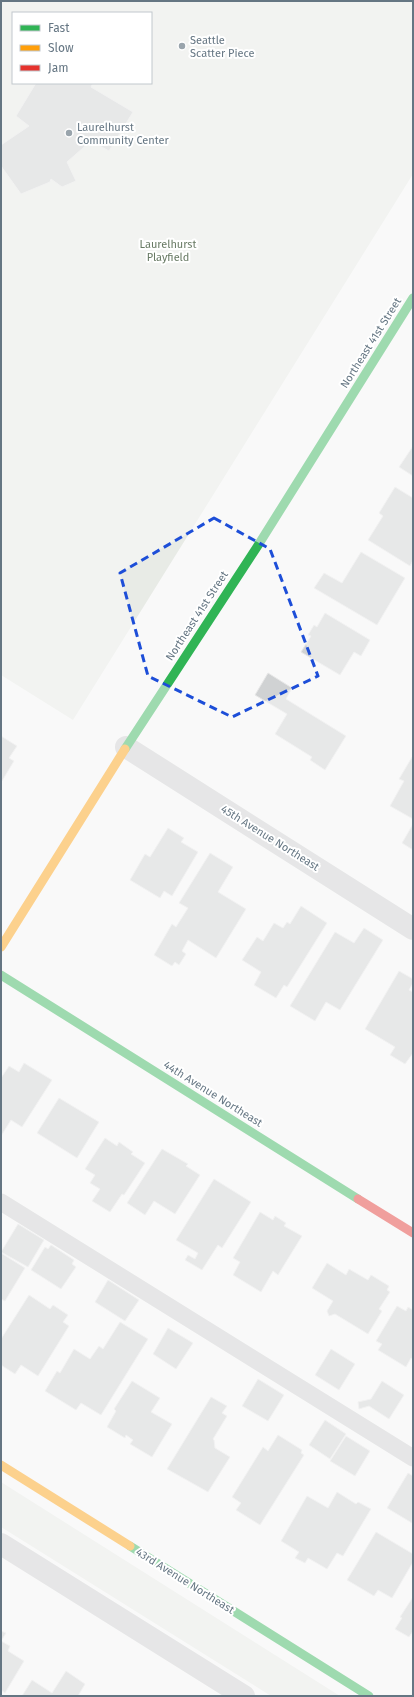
<svg xmlns="http://www.w3.org/2000/svg" width="414" height="1697" viewBox="0 0 414 1697" font-family="'Fira Sans',sans-serif">
  <rect width="100%" height="100%" fill="#f9f9f9"/>
  <!-- green -->
  <path fill="#e8ebe6" fill-rule="evenodd" d="M1,1h412v173l-340,546 -72,-45zM13,13h138v70h-138z
    M1,1482l339,214h-69l-270,-169z"/>
  <!-- building -->
  <path fill="#d0d2d3" stroke="#e8e8e8" d="M36,83h57l-2,4 42,25 -24,39 -18,-10 -24,21 9,19 -14,6 -11,-8 -1,3 -29,12 -20,-28v-21l28,-19 -13,-10z
    M413,446v30l-14,-9z
    M395,487l18,11v62l-3,6 -42,-26 15,-24 -4,-3z
    M361,552l44,26 -28,47 -63,-37 10,-15 18,10z
    M325,613l45,27 -9,16 -7,-4 -14,23 -39,-23 10,-16 -3,-1 6,-10 3,2z
    M268,673l24,15 -6,11 60,37 -21,34 -15,-10 2,-3 -37,-23 12,-20 -32,-19z
    M1,736l16,10 -8,12 5,3 -12,20h-1z
    M412,757l1,1v61l-23,-13 14,-25 -5,-2z
    M413,824v26l-11,-7z
    M168,828l16,10 -3,4 17,10 -26,44 -8,-5 -4,7 -30,-18 15,-26 5,3z
    M210,853l23,14 -15,25 28,17 -30,49 -28,-18 -6,11 4,3 -7,11 -4,-3 -3,4 -18,-11 18,-31 4,3 12,-19 -9,-5z
    M301,906l26,17 -40,64 -3,-2 -8,13 -22,-13 7,-13 -19,-12 15,-23 6,4 11,-18 9,5 4,-6 3,2z
    M364,928l19,12 -43,70 -14,-8 -11,19 -25,-15 45,-74 19,11z
    M399,971l14,8v4l-4,7 4,2v61l-8,11 -15,-9 5,-8 -30,-18z
    M24,1063l28,17 -30,47 -11,-7 -10,16v-58l8,-12 10,6z
    M59,1098l40,24 -22,36 -40,-25z
    M105,1138l12,8 2,-4 14,10 -2,2 14,9 -21,32 -2,-1 -12,18 -18,-11 8,-12 -10,-6 5,-8 -10,-6z
    M162,1149l26,15 -2,2 14,9 -25,39 -21,-13 -9,14 -18,-12z
    M214,1179l37,23 -29,46 -4,-3 -16,25 -17,-10 3,-5 7,4 3,-6 -22,-13z
    M260,1212l13,8 2,-4 11,7 -2,3 18,10 -24,39 -5,-4 -12,21 -28,-17 7,-13 -7,-4z
    M18,1224l26,16 -16,27 -27,-15z
    M51,1245l23,15 -2,4 4,3 -15,22 -30,-19 14,-23 3,2z
    M1,1253l24,15 -20,33 -4,-2z
    M327,1263l19,12 3,-6 19,11 3,-5 18,11 -2,4 3,2 -11,17 3,2 -14,23 -33,-20 -6,2 -2,-5 6,-10 -21,-13z
    M108,1280l31,20 -14,21 -30,-19z
    M29,1295l21,14 3,-4 15,10 -5,7 6,4 -31,50 -17,-11 -6,9 -14,-9v-26z
    M397,1306l9,5 2,-4 5,3v49l-2,-1 -5,9 -28,-17 4,-6 -6,-3z
    M120,1322l28,17 -47,76 -20,-12 -5,7 -31,-19 12,-20 3,2 14,-24 16,10 9,-13 4,3z
    M168,1328l25,15 -17,26 -23,-15z
    M331,1349l24,15 -16,26 -24,-15z
    M258,1379l26,16 -16,26 -26,-15z
    M132,1381l28,17 -9,14 21,12 -20,33 -22,-13 3,-4 -7,-5 -1,3 -18,-11 9,-16 -2,-2z
    M382,1381l22,14 -15,24 -20,-13 -10,3 -1,-7 13,-3z
    M211,1397l16,9 -5,7 5,3 -14,23 1,1 1,8 15,9 -22,35 -41,-23z
    M325,1420l21,14 -16,25 -21,-14z
    M278,1435l24,15 -1,3 3,2 -44,70 -24,-15 5,-7 -9,-6 31,-50 5,4z
    M346,1436l24,15 -15,25 -25,-15z
    M408,1473l5,3 -1,47 -25,-15z
    M337,1492l19,12 2,-2 13,7 -28,47 -6,-3 -10,16 -19,-11 -3,5 -10,-5 4,-6 -18,-11 26,-45 21,12z
    M376,1532l37,22v8l-21,36 -14,-8 -4,6 -27,-16z
    M413,1597v34l-4,6 -14,-8 7,-11 -2,-1z
    M1,1631l5,2 -5,8 9,5 -2,5 16,10 -19,32 -4,-3z
    M66,1671l19,13 -7,12h-56l10,-16 20,13z"/>
  <g fill="none" stroke-linecap="round" stroke-linejoin="round">
    <!-- lane -->
    <path stroke="#cecfd0" stroke-width="17" d="M1,1202l412,256"/>
    <!-- street -->
    <path stroke="#cecfd0" stroke-width="22" d="M126,747l287,182
      M1,1544l243,152"/>
    <!-- fast -->
    <path stroke="#30b455" stroke-width="9" d="M125,749l132,-202 156,-249
      M1,975l357,224
      M130,1546l239,150"/>
    <!-- slow -->
    <path stroke="#ff9f0a" stroke-width="9" d="M1,947l124,-198
      M1,1465l129,81"/>
    <!-- jam -->
    <path stroke="#e5322d" stroke-width="9" d="M358,1199l55,34"/>
  </g>
  <!-- marked area -->
  <path d="M0 0H414V1697H0ZM214,518l56,31 48,127 -86,41 -84,-41 -28,-103z" fill="#f9f9f9" fill-opacity=".55" fill-rule="evenodd"/>
  <path fill="none" stroke="#1d4ed8" stroke-width="3" stroke-dasharray="8 5" stroke-linejoin="round" d="M214,518l56,31 48,127 -86,41 -84,-41 -28,-103z"/>
  <!-- markers -->
  <g fill="#99a4ac" stroke="#fff" stroke-width="1.5">
    <circle cx="182" cy="46" r="4"/>
    <circle cx="69" cy="133" r="4"/>
  </g>
  <g text-anchor="middle" dominant-baseline="central" stroke-width="4" stroke-linejoin="round" paint-order="stroke">
    <!-- poi labels -->
    <g font-size="11" fill="#657683" stroke="#fff" text-anchor="start">
      <text x="190" y="40">Seattle<tspan x="190" dy="13">Scatter Piece</tspan></text>
      <text x="77" y="127">Laurelhurst<tspan x="77" dy="13">Community Center</tspan></text>
    </g>
    <!-- park labels -->
    <g font-size="11" fill="#687a64" stroke="#fff">
      <text x="168" y="244">Laurelhurst<tspan x="168" dy="13">Playfield</tspan></text>
    </g>
    <!-- street labels -->
    <g font-size="11" fill="#657683" stroke="#fff">
      <text transform="translate(371 343) rotate(-58)">Northeast 41st Street</text>
      <text transform="translate(197 616) rotate(-57)">Northeast 41st Street</text>
      <text transform="translate(270 838) rotate(32)">45th Avenue Northeast</text>
      <text transform="translate(213 1094) rotate(32)">44th Avenue Northeast</text>
      <text transform="translate(185 1581) rotate(32)">43rd Avenue Northeast</text>
    </g>
  </g>
  <!-- border -->
  <rect width="414" height="1697" fill="none" stroke="#657683" stroke-width="4"/>
  <!-- legend -->
  <rect x="12" y="12" width="140" height="72" fill="#ffffff" stroke="#c1c8cd"/>
  <rect x="20" y="25" width="20" height="6" fill="#30b455" stroke="#c1c8cd"/>
  <text x="48" y="32" font-size="12" fill="#657683">Fast</text>
  <rect x="20" y="45" width="20" height="6" fill="#ff9f0a" stroke="#c1c8cd"/>
  <text x="48" y="52" font-size="12" fill="#657683">Slow</text>
  <rect x="20" y="65" width="20" height="6" fill="#e5322d" stroke="#c1c8cd"/>
  <text x="48" y="72" font-size="12" fill="#657683">Jam</text>
</svg>
